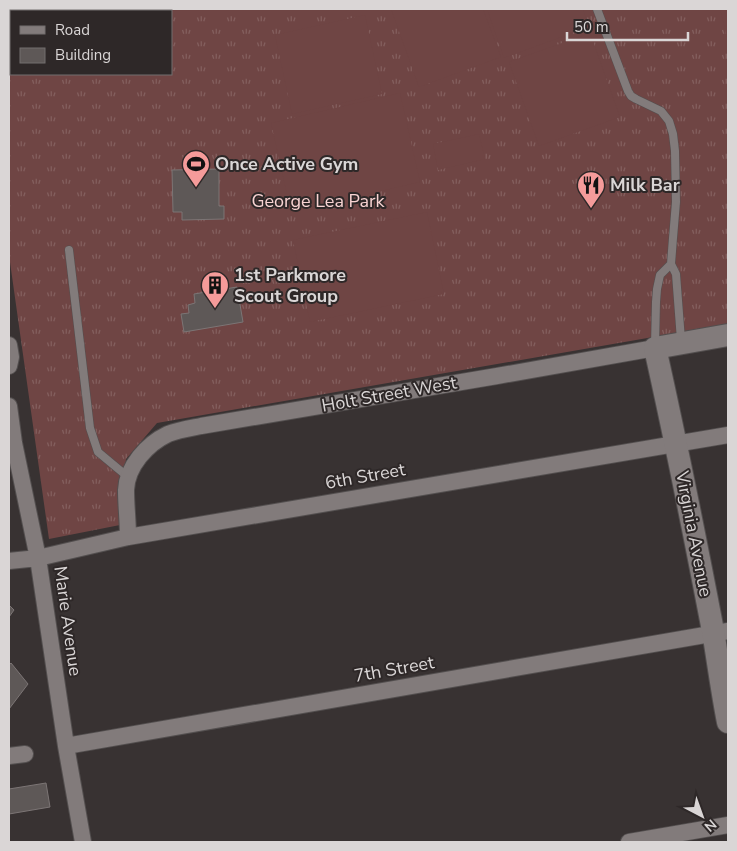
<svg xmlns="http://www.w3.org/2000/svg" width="737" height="851" viewBox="0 0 737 851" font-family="'Nunito Sans',sans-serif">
  <defs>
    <pattern id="grass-tufts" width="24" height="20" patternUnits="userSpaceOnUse" patternTransform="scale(1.25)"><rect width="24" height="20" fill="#6f4544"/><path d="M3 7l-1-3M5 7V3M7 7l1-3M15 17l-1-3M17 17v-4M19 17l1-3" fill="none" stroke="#835f5e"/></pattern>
  </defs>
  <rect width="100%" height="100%" fill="#383232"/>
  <!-- grass -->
  <path fill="url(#grass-tufts)" fill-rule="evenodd" d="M9,9h719v315l-571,99 -31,36 -6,66 -71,14 -40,-284zM11,11h160v63h-160z"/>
  <!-- pitch -->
  <path fill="#6f4544" d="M391,9h92l18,48 -82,30z
    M487,9h96l6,18 -85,31z
    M720,9h8v32z
    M365,15l17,79 -90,20 -17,-79z
    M590,33l30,84 -81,29 -30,-84z
    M400,93l20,89 -129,30 -20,-89z
    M479,134l6,25 -47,11 -5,-26z
    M427,212l17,82 -134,28 -17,-82z"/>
  <!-- building -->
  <path fill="#5e5857" stroke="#7c7575" d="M219,169v37h5v13l-42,1v-8h-9l-1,-42z
    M237,287l6,35 -59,10 -3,-18 8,-1 -1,-8 7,-2 -1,-9z
    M9,605l5,5 -5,7z
    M11,663l17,21 -19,25v-44z
    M46,783l4,24 -41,7v-25z"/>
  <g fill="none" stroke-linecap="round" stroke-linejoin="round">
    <!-- lane casing -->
    <g stroke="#534f4f" stroke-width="9">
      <path id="lane" d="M597,9l31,82 3,5 5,3 25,12 8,10 4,13 2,17 1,51 -3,36 -2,26 -11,11 -3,14 -1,13 -1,44
        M69,250l21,178 8,24 30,25
        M671,264l5,10 5,66"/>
    </g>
    <!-- street casing -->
    <g stroke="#534f4f" stroke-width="18">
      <path id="street" d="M9,345l2,12 -2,9
        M9,406l5,37 24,115 28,188 17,96
        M128,537c0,-16 -2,-31 -2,-47 1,-24 21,-46 42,-56 10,-4 23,-6 33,-8l296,-50 158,-28
        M9,561l29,-3 90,-21 600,-102
        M66,746l662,-115
        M9,756l16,-2
        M629,842l99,-17"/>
    </g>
    <!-- secondary casing -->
    <g stroke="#534f4f" stroke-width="24">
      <path id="secondary" d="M728,335l-73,13c21,94 40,189 58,283 5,30 9,61 15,91"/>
    </g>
    <!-- lane -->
    <use href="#lane" stroke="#827b7b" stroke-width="8"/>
    <!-- street -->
    <use href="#street" stroke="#827b7b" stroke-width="16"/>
    <!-- secondary -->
    <use href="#secondary" stroke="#827b7b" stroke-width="22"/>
  </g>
  <!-- icons -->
  <defs>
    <g id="stadium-pin" transform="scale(1.4375)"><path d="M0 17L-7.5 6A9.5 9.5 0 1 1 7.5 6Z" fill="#f59b9a" stroke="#2e2828"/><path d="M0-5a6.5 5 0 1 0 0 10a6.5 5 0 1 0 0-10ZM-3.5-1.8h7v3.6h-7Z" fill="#111"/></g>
    <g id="restaurant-pin" transform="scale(1.4375)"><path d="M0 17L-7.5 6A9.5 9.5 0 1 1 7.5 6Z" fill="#f59b9a" stroke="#2e2828"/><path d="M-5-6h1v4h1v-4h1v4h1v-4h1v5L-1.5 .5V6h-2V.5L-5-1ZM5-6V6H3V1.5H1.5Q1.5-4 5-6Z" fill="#111"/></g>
    <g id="building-pin" transform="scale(1.4375)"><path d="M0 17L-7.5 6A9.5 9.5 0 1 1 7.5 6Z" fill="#f59b9a" stroke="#2e2828"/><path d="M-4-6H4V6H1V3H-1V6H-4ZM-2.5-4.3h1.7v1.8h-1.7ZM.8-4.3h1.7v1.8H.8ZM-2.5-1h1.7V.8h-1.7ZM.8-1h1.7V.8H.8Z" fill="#111"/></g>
  </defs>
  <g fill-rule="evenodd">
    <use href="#stadium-pin" x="196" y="164"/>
    <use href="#restaurant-pin" x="591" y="185"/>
    <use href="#building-pin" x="215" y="285"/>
  </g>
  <g text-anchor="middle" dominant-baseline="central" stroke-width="4" stroke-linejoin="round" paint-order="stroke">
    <!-- poi labels -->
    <g font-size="18" font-weight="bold" fill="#dad6d6" stroke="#2e2828" text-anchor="start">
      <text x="215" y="164">Once Active Gym</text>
      <text x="610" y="185">Milk Bar</text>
      <text x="234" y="275">1st Parkmore<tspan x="234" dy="21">Scout Group</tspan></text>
    </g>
    <!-- park labels -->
    <g font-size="18" fill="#f8d3d2" stroke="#2e2828">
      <text x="318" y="201">George Lea Park</text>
    </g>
    <!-- street labels -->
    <g font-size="18" fill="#dad6d6" stroke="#2e2828">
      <text transform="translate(389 394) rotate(-10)">Holt Street West</text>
      <text transform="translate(365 476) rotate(-10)">6th Street</text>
      <text transform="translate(694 534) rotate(79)">Virginia Avenue</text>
      <text transform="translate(68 621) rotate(82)">Marie Avenue</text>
      <text transform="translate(394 669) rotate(-10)">7th Street</text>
    </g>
  </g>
  <!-- border -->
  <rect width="737" height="851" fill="none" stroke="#dad6d6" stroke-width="20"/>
  <!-- legend -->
  <rect x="10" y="10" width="162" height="65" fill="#2e2828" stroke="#736e6e"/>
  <rect x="20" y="26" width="25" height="8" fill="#827b7b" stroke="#736e6e"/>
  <text x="55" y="35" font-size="15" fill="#dad6d6">Road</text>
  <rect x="20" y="48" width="25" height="15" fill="#5e5857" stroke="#736e6e"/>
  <text x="55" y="60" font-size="15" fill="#dad6d6">Building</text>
  <!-- north arrow -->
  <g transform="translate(702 816) rotate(139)" stroke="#2e2828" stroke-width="4" paint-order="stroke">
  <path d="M0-4L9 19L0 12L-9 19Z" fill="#dad6d6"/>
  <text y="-8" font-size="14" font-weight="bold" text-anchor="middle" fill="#dad6d6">N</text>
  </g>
  <!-- scale -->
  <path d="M567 32v8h121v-8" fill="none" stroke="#dad6d6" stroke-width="2.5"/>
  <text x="574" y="32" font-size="15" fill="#dad6d6" stroke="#2e2828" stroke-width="4" paint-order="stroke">50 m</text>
</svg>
